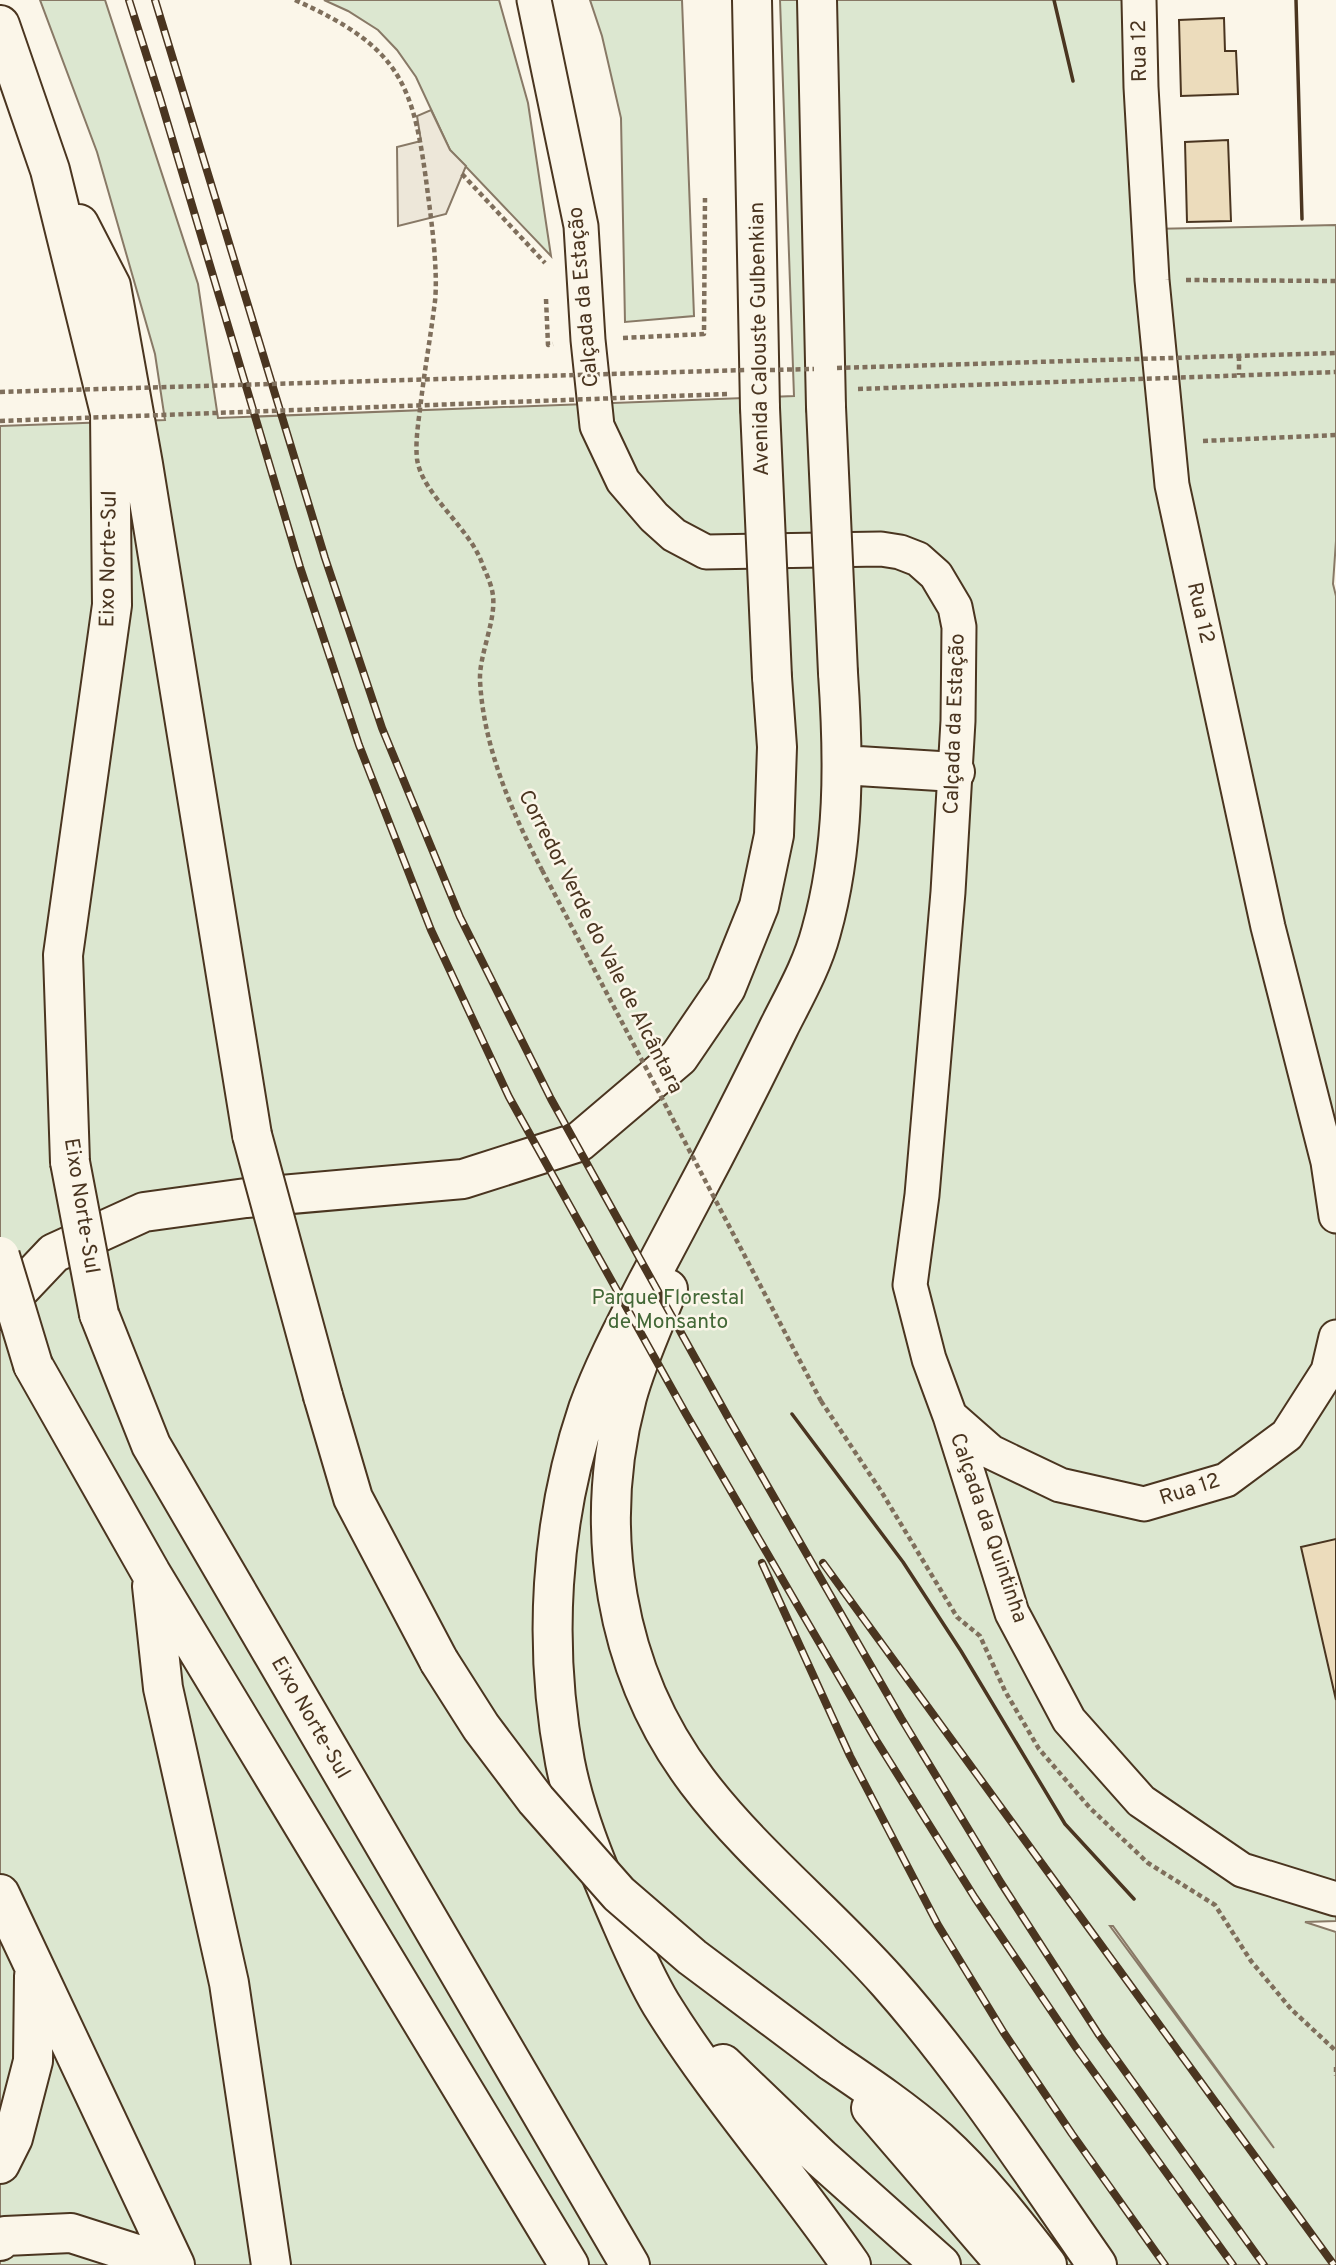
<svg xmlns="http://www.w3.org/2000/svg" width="1336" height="2265" viewBox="0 0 1336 2265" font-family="Overpass,sans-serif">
  <rect width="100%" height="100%" fill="#fbf6e9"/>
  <!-- green -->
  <path fill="#dce7d0" stroke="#887966" stroke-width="2" fill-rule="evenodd" d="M40,0h65l93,284 20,134 576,-22 -14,-396h361l9,229 186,-4v316l-3,43 3,12v1325l-31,1 31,10v333h-1336v-1839l165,-6 -10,-66 -58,-202zM1110,1926h3l161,222z
    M324,0h175l29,103 23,153 -101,-106 -34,-73 -19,-27 -19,-20 -30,-19z
    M590,0h92l12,316 -69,6 -4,-204 -19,-82z"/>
  <!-- parking -->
  <path fill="#ede7d9" stroke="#887966" stroke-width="2" d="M431,110l19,40 16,16 -20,48 -48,12 -1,-79 24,-6 -4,-25z"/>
  <!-- building -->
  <path fill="#ecdcbc" stroke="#4a3520" stroke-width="2" d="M1224,18l1,33h11l2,43 -57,2 -2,-76z
    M1228,140l3,81 -44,1 -2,-80z
    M1336,1539v161l-35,-153z"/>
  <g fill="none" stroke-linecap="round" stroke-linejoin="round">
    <!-- street casing -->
    <g stroke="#4a3520" stroke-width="37">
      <path id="street" d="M534,0l47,226 7,114 9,86 26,55 31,36 20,18 32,17 175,-3 19,3 18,7 18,16 19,32 4,20 -1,94 -10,171 -26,303 -12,90 19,74 21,57 62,197 57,107 72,81 101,69 94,29
        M1139,0l2,87 11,193 20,205 96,442 60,235 8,54
        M950,1416l41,36 69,33 84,19 82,-24 61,-45 41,-64 8,-34"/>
    </g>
    <!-- primary casing -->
    <g stroke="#4a3520" stroke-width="42">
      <path id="primary" d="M752,0l8,408
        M817,0l9,407"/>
    </g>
    <!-- highway casing -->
    <g stroke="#4a3520" stroke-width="42">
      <path id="highway" d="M0,25l50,145 60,243 2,192 -49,350 7,207
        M79,224l32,62 32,178 109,671
        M838,673c6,87 7,174 -17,259 -9,34 -27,65 -42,95 -22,45 -44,89 -67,133 -22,41 -43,82 -65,123 -21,41 -43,82 -59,126 -38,112 -45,237 -23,353 10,51 30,100 51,148 14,32 27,64 45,94 57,92 129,172 190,261
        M842,765l113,7
        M668,1289c-14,35 -31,71 -41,108 -35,131 -13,274 70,384 55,73 130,132 191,201 78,88 142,187 209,283
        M0,1310l54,-57 90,-41 102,-14 217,-19 116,-37 100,-85 47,-69 33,-82 15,-71 3,-88 -5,-70
        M99,1314l52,131 479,820
        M33,1365l118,208 418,692
        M323,1396l30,102 86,163
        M152,1586l11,102 66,295 42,282
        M0,1894l175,371
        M831,2061c37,25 74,50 107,79 41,37 76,82 109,125
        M723,2064l98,94 120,107
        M871,2108l135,157
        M0,2164l13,-26 20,-77 1,-85
        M0,2241l5,-5 66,-3 72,23 12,9"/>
    </g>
    <!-- path -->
    <path stroke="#7f6f5c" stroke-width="4.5" stroke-dasharray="5 3.5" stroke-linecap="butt" d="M295,0c107,48 119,84 133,195 4,29 10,78 7,106 -4,33 -10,66 -14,100 -2,18 -6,39 -4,58 5,36 54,69 66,107 4,9 9,20 10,30 3,25 -14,59 -13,84 3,66 32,133 62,190
      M462,174l83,89
      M1186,280l150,1
      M546,299l2,46 5,-1
      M623,338l81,-4 1,-136
      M1239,356v19
      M1203,441l133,-6
      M821,1401l60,90 76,126 23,19 25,55 34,58 51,59 58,55 67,42 36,56 40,48 45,42
      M1336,2067v9"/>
    <!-- street -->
    <use href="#street" stroke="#fbf6e9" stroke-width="33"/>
    <!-- primary -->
    <use href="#primary" stroke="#fbf6e9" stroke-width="38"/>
    <!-- highway -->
    <use href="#highway" stroke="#fbf6e9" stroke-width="38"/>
    <!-- rail casing -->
    <g stroke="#4a3520" stroke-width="8">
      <path id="rail" d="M129,0l31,98 140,469 59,178 72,185 78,167 177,317 190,326 99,158 102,151 156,216
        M155,0l170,558 57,170 78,189 91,182 178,320 172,299 100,165 98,152 165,230
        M762,1563l88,193 88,169 66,108 68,101 93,131
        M823,1563l511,702"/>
    </g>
    <!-- rail -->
    <use href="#rail" stroke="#fbf6e9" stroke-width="5" stroke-dasharray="16" stroke-linecap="butt"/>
    <!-- primary-bridge casing -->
    <g stroke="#4a3520" stroke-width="42" stroke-linecap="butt">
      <path id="primary-bridge" d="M826,407l12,266
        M760,408l12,269"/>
    </g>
    <!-- highway-bridge casing -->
    <g stroke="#4a3520" stroke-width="42" stroke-linecap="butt">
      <path id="highway-bridge" d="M252,1135l71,261
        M70,1162l29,152
        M0,1256l33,109
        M439,1661l42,66 55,73 83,94 73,63 139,104"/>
    </g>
    <!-- path-bridge -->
    <path stroke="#7f6f5c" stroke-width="4.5" stroke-dasharray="5 3.5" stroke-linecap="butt" d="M837,368l499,-15
      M770,370l44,-1
      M858,389l478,-17
      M0,392l747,-22
      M0,421l727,-27
      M542,870l279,531"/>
    <!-- primary-bridge -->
    <use href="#primary-bridge" stroke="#fbf6e9" stroke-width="38"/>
    <!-- highway-bridge -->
    <use href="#highway-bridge" stroke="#fbf6e9" stroke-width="38"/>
    <!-- wall -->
    <path stroke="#4a3520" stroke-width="3.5" d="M1054,0l19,81
      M1296,0l6,219
      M792,1414l111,148 58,89 104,173 69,75"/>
  </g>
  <g text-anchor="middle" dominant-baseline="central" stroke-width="5" stroke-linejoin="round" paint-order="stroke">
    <!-- street labels -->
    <g font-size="21" fill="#4a3520" stroke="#fbf6e9">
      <text transform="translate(1140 51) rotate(-91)">Rua 12</text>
      <text transform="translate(584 297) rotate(-95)">Calçada da Estação</text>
      <text transform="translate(760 339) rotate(-91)">Avenida Calouste Gulbenkian</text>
      <text transform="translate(109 559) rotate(-89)">Eixo Norte-Sul</text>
      <text transform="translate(1200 613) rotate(77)">Rua 12</text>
      <text transform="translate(955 724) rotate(-88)">Calçada da Estação</text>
      <text transform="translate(600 942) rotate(63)">Corredor Verde do Vale de Alcântara</text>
      <text transform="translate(81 1206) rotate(81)">Eixo Norte-Sul</text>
      <text transform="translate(1190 1490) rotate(-18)">Rua 12</text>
      <text transform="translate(988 1528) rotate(71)">Calçada da Quintinha</text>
      <text transform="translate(310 1718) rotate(60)">Eixo Norte-Sul</text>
    </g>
    <!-- park labels -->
    <g font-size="21" fill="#436837" stroke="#fbf6e9">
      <text x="668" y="1298">Parque Florestal<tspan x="668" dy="24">de Monsanto</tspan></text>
    </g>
  </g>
</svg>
